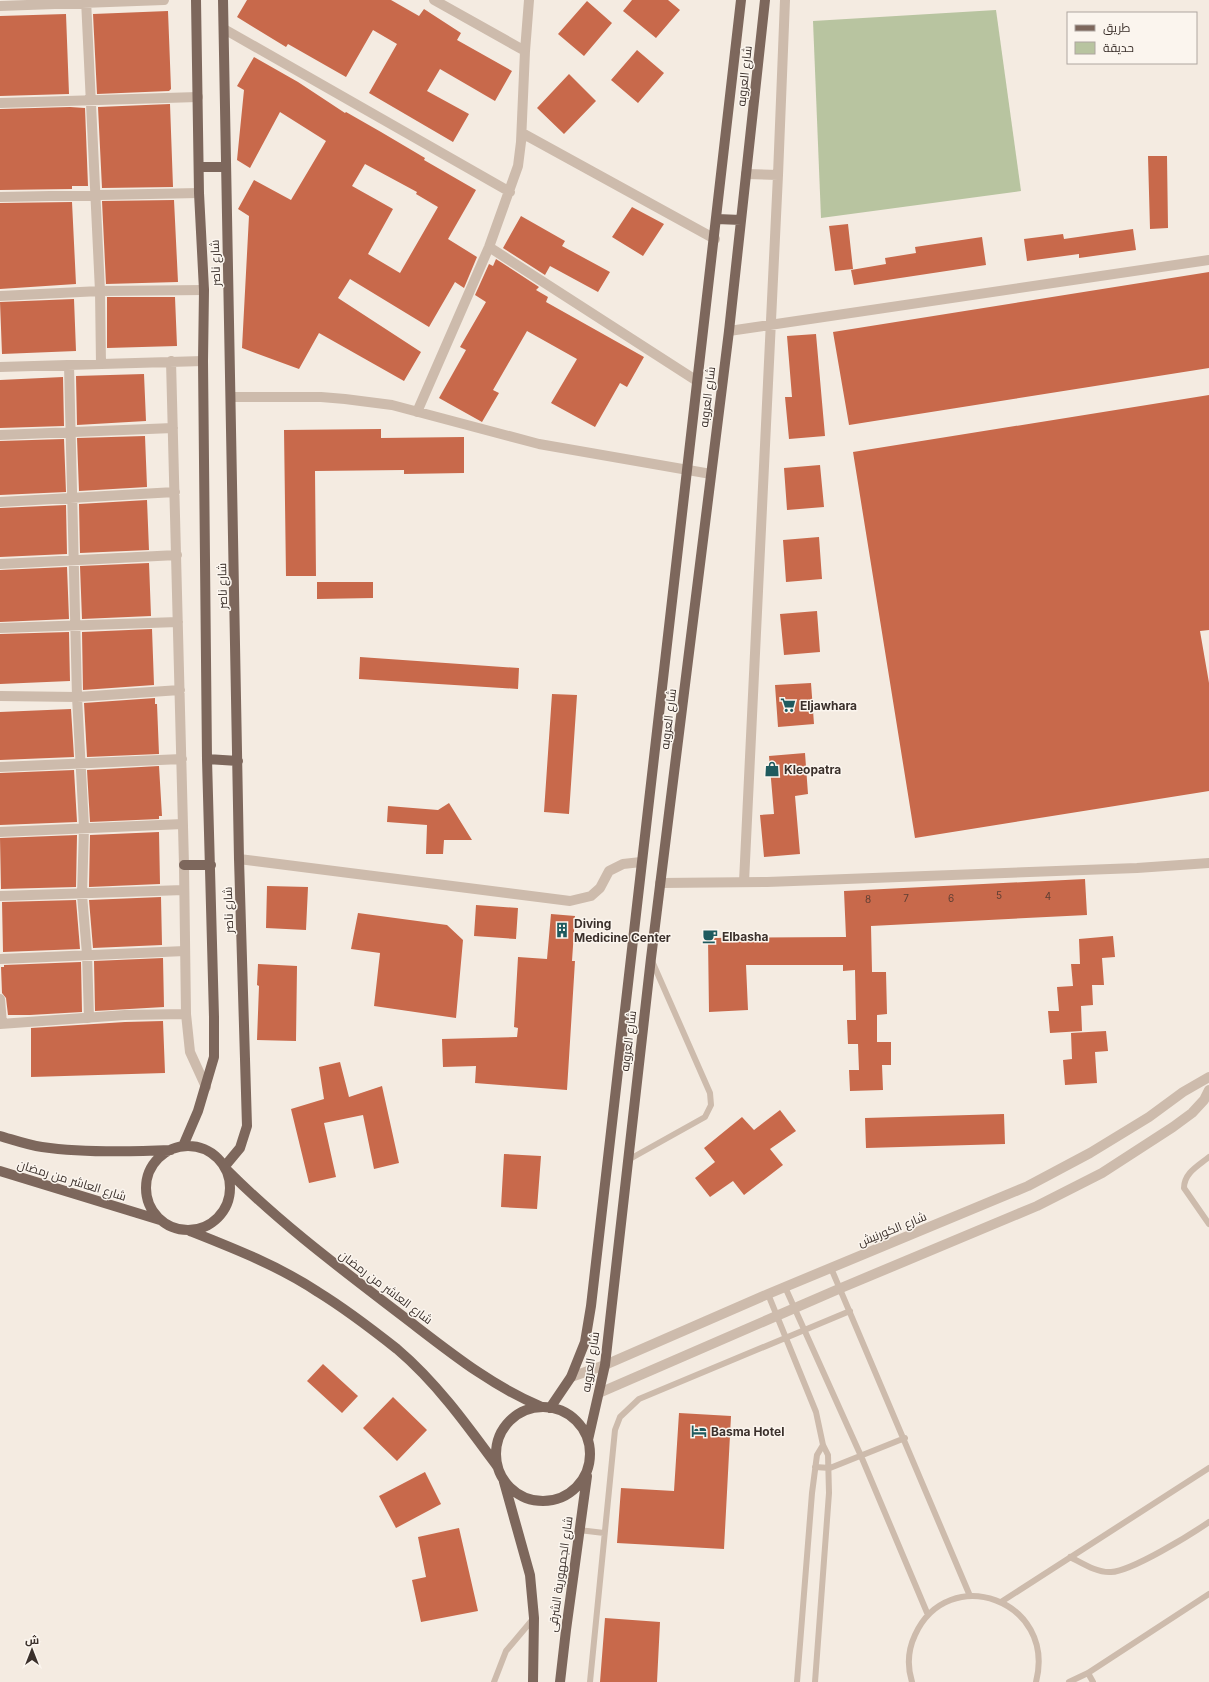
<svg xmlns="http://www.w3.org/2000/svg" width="1209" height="1682" viewBox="0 0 1209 1682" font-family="Inter,Cairo,sans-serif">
  <rect width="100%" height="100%" fill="#f4ebe1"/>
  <!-- green -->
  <path fill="#b8c4a0" d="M996,10l25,181 -200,27 -8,-197z"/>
  <!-- building -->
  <path fill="#c8694b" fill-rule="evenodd" d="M247,0h144l28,16 5,-7 37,24 -4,7 55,31 -17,30 -55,-32 -13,22 42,23 -16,28 -84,-49 28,-49 -24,-14 -27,47 -58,-33 -2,3 -49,-30z
    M632,0h36l12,10 -24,28 -33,-27z
    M587,1l25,22 -28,33 -26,-22z
    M168,11l3,78 -2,2 -72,3 -4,-80z
    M66,14l3,80 -69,2v-80z
    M637,50l27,23 -26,30 -27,-23z
    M254,57l44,25 47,31 1,-1 35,20 44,26 -1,2 52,30 -28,49 29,18 -13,31 -9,-6 -26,45 -79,-48 -12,19 83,54 -17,29 -85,-48 -20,36 -57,-21 7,-132 -11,-7 16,-29 37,20 35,-59 -46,-29 -30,56 -13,-8 7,-70 -7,-4zM365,164l52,28 -1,2 22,13 -38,66 -32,-19 25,-45 -41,-23z
    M569,74l27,27 -32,33 -27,-26z
    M170,104l3,83 -71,1 -4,-81z
    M70,107l15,1 3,78h-16v3l-72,1v-81z
    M1148,156h19l1,72 -18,1z
    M174,200l4,82 -72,2 -4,-83z
    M72,202l4,82 -76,5v-86z
    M632,207l32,17 -21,32 -31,-19z
    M521,216l44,25 -3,5 48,26 -12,20 -48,-26 -5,9 -42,-27z
    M848,224l5,45 -18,2 -6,-45z
    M1133,229l3,21 -57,8v-4l-52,7 -3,-22 39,-5 1,5z
    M982,237l4,28 -132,20 -3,-15 35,-6 -1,-6 31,-5 -1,-6z
    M496,259l43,28 -3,3 12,7 -2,5 98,55 -17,30 -7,-4 -25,44 -44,-24 26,-44 -50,-28 -34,59 6,3 -17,29 -43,-24 27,-48 -6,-3 26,-45 -11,-7 14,-31 4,2z
    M1209,272v96l-360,57 -16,-93z
    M107,297h68l2,49 -70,2z
    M74,299l2,52 -74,3 -2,-52z
    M816,334l9,102 -36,3 -4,-42h7l-5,-61z
    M144,374l2,47 -69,4 -1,-49z
    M63,377l1,49 -64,2v-48z
    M1209,395v235l-9,1 9,52v108l-294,47 -62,-386z
    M381,429v9l83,-1v36l-60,1v-4l-89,1 1,105h-30l-2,-146z
    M145,436l2,51 -68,4 -2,-53z
    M64,439l2,53 -66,3v-54z
    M820,465l4,42 -37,3 -3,-42z
    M147,500l2,50 -69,3 -1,-49z
    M66,505l1,49 -67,3v-49z
    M819,537l3,42 -36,3 -3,-42z
    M149,563l2,53 -69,3 -2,-53z
    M67,567l2,52 -69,3v-52z
    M317,582h56v16l-56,1z
    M817,611l3,41 -36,3 -4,-41z
    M152,629l2,56 -71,5 -1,-58z
    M69,632l1,49 -70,3v-50z
    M360,657l159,11 -1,21 -159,-10z
    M811,683l3,41 -36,3 -3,-42z
    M552,694l25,1 -8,119 -25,-2z
    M155,698v6h2l2,50 -72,3 -3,-54z
    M71,709l3,48 -74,3v-48z
    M805,753l3,41 -13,2 5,58 -36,3 -4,-42 14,-1 -5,-58z
    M159,766l3,50h-3v3l-69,3 -3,-52z
    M74,770l3,52 -77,3v-52z
    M449,803l23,37h-28l-1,14h-17l1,-29 -40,-3 1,-16 50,4z
    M159,832l1,52 -71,3 1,-52z
    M77,835l-1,52 -75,2 -1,-51z
    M1085,879l2,36 -216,11 1,46h14l1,42 -10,1v27h14v23h-9l1,25 -33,1 -1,-21h10l-1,-26h-10l-1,-24h9l-1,-50 -12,1v-6h-97l2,45 -39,2 -1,-74 138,-1 -2,-46z
    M267,886l41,1 -2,43 -40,-2z
    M161,897l1,48 -69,3 -4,-48z
    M76,900l4,49 -77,3 -1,-50z
    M476,905l42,3 -2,31 -42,-3z
    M358,913l89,12 16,15 -7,78 -82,-12 6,-53 -29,-4z
    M551,914l24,2 -3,45h3l-8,129 -92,-7 1,-17 -33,1 -1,-28 75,-2 1,-9 -4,-1 4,-70 29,2z
    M1113,936l2,21 -13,1 2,27h-12l1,20 -12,1 1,25 -32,2 -2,-22h11l-2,-24 16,-1 -2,-22h9l-1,-25z
    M163,958l1,49 -69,4 -1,-50z
    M81,962l1,50 -52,3h-22l-2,-17 -4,-5 -1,-26h3v-2z
    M258,964l39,2 -1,75 -39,-1 2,-54 -2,-1z
    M163,1021l2,52 -134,4v-49l94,-6z
    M1106,1031l2,20 -13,1 2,31 -32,2 -2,-25 9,-1 -1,-26z
    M340,1062l9,35 33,-11 17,77 -25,6 -11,-54 -39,8 12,54 -27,6 -18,-74 33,-10 -5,-32z
    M780,1110l16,21 -26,18 13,16 -39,30 -11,-14 -23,16 -15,-19 20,-16 -11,-14 38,-31 12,13z
    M1004,1114l1,30 -139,4 -1,-30z
    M504,1154l37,2 -4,53 -36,-2z
    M323,1364l35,32 -16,17 -35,-32z
    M393,1397l34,33 -30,31 -34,-33z
    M679,1413l52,3 -7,133 -107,-6 4,-55 53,3z
    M425,1472l16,32 -45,24 -17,-32z
    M459,1528l19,83 -57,11 -9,-42 14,-3 -8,-40z
    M605,1618l55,4 -3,60h-57z"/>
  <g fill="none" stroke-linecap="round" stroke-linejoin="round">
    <!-- service -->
    <path stroke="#cdbbac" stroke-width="6" d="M1209,1157c-11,9 -25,16 -25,31l25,36
      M628,1160l77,-43 6,-12 -1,-12 -58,-132
      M831,1268l139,328
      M785,1287l76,169 67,159
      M768,1294l48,118 7,33 5,10 1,38 -14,189
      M815,1467l15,1 75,-30
      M579,1530l25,3
      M1070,1557c12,6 27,16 41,15 21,-1 79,-37 98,-50
      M1001,1602l208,-134
      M1088,1673l5,9
      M494,1682l12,-31 27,-32
      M590,1682l25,-252 5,-13 19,-18 211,-88
      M797,1682l15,-189 5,-38 6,-10
      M912,1682c-5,-16 -4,-32 3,-47 33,-73 142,-35 121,47
      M1069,1682l19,-9 121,-79"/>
    <!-- minor -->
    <path stroke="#cdbbac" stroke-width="10" d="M86,0l14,291 1,73
      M434,0l91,51
      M0,6l164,-6
      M224,29l286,163
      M0,103l198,-6
      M522,133l193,106
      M746,174l32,1
      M0,197l199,-4
      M489,247l208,134
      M0,296l100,-5 104,-1
      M729,331l480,-71
      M171,361l13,504 2,149 4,38 16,35
      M69,365l8,332 7,130 -2,68 5,59 2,64
      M0,367l203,-6
      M231,397h90l24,2 47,6 147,39 172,30
      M417,412l72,-165 29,-81 3,-24 4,-91 4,-51
      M0,435l173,-7
      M0,502l175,-10
      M0,564l177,-9
      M0,628l178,-6
      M0,696l77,1 103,-7
      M0,767l182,-8
      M0,832l183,-8
      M239,859l331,42 21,-5 9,-8 9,-17 14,-7 18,-2
      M744,882l34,-707 7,-175
      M660,883l107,-1 370,-14 72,-5
      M0,896l184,-6
      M0,959l185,-8
      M0,999l2,25
      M0,1024l125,-9 61,-1
      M571,1377l34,-12 163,-71 260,-108 62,-33 59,-36 34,-25 26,-15
      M599,1393l242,-105 196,-82 65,-33 71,-46 19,-14 12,-13 5,-10"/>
    <!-- primary -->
    <path stroke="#7d675c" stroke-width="10" d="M223,0l16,859 8,267 -7,22 -15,18
      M199,167h26
      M717,219l24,1
      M207,759l31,2
      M184,865h27
      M0,1136c14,4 28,9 42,11 42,6 86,5 129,3
      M146 1188a42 42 0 1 1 84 0a42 42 0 1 1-84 0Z
      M183,1146l15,-35 16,-54v-40l-7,-258 -4,-398 1,-71 -5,-97 -3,-193
      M227,1170c54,54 113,98 173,144 46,35 89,71 142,93
      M0,1171l160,49
      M190,1231c43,17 89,35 128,61 26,16 55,38 79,57 39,33 70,76 100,117
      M496 1454a47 47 0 1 1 94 0a47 47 0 1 1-94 0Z
      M550,1408l21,-31 14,-35 6,-36 150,-1306
      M588,1440l17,-75 46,-407 78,-627 36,-331
      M504,1482l26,93 4,43 -1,64
      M560,1682l6,-52 21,-154"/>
  </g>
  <!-- icons -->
  <defs>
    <g id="supermarket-bare" transform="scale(1.2)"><path d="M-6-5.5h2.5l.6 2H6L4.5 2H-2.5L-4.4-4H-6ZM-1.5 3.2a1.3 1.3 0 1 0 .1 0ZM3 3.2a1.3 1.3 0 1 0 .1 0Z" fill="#1f5a5e" stroke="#fbf5ee" stroke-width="2.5" paint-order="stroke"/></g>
    <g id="shop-bare" transform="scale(1.2)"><path d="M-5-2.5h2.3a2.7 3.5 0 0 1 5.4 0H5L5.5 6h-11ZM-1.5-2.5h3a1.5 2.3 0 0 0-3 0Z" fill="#1f5a5e" stroke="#fbf5ee" stroke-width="2.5" paint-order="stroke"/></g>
    <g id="building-bare" transform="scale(1.2)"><path d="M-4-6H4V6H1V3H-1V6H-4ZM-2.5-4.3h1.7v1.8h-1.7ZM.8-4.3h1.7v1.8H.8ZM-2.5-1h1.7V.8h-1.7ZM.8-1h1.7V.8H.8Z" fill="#1f5a5e" stroke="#fbf5ee" stroke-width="2.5" paint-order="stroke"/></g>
    <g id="cafe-bare" transform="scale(1.2)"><path d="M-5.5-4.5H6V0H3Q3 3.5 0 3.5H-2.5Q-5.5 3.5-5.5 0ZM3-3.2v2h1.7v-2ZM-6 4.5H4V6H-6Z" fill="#1f5a5e" stroke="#fbf5ee" stroke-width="2.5" paint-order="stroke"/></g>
    <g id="hotel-bare" transform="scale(1.2)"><path d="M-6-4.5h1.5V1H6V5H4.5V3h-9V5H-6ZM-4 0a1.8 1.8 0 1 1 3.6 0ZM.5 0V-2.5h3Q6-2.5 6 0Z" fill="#1f5a5e" stroke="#fbf5ee" stroke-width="2.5" paint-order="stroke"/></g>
  </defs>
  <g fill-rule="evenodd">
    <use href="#supermarket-bare" x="788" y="705"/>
    <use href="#shop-bare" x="772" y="769"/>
    <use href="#building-bare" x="562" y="930"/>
    <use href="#cafe-bare" x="710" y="936"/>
    <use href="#hotel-bare" x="699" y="1431"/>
  </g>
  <g text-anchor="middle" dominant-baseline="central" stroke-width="3" stroke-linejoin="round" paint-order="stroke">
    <!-- number labels -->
    <g font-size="10" fill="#5e3e33">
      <text x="999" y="895">5</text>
      <text x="1048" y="896">4</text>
      <text x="906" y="898">7</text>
      <text x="951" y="898">6</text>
      <text x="868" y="899">8</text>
    </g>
    <!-- street labels -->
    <g font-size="12" fill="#3b302b" stroke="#fbf5ee">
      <text transform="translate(744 76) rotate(-84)">شارع العروبه</text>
      <text transform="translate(215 263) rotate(-92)">شارع ناصر</text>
      <text transform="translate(707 397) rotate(-83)">شارع العروبه</text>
      <text transform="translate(222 586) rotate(-91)">شارع ناصر</text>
      <text transform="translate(668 719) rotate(-83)">شارع العروبه</text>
      <text transform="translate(228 910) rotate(-92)">شارع ناصر</text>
      <text transform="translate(628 1041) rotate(-83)">شارع العروبه</text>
      <text transform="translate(72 1180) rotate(17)">شارع العاشر من رمضان</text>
      <text transform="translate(892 1229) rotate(-22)">شارع الكورنيش</text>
      <text transform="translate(386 1287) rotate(37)">شارع العاشر من رمضان</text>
      <text transform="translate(590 1362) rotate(-81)">شارع العروبه</text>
      <text transform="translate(560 1574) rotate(-82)">شارع الجمهورية الشرقى</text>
    </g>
    <!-- poi labels -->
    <g font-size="12" font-weight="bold" fill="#3b302b" stroke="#fbf5ee" text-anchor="start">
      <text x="800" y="705">Eljawhara</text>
      <text x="784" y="769">Kleopatra</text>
      <text x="574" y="923">Diving<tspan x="574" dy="14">Medicine Center</tspan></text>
      <text x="722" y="936">Elbasha</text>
      <text x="711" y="1431">Basma Hotel</text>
    </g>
  </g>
  <!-- legend -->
  <rect x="1067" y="12" width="130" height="52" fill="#fbf5ee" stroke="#aea6a0"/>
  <rect x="1075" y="25" width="20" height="6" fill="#7d675c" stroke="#aea6a0"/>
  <text x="1103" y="32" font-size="12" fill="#3b302b">طريق</text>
  <rect x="1075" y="42" width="20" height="12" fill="#b8c4a0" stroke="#aea6a0"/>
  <text x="1103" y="52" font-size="12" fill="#3b302b">حديقة</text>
  <!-- north arrow -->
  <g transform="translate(32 1650)" stroke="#fbf5ee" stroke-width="3" paint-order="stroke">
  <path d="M0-3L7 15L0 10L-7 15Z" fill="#3b302b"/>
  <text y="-6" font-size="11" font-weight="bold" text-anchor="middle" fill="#3b302b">ش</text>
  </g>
</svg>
